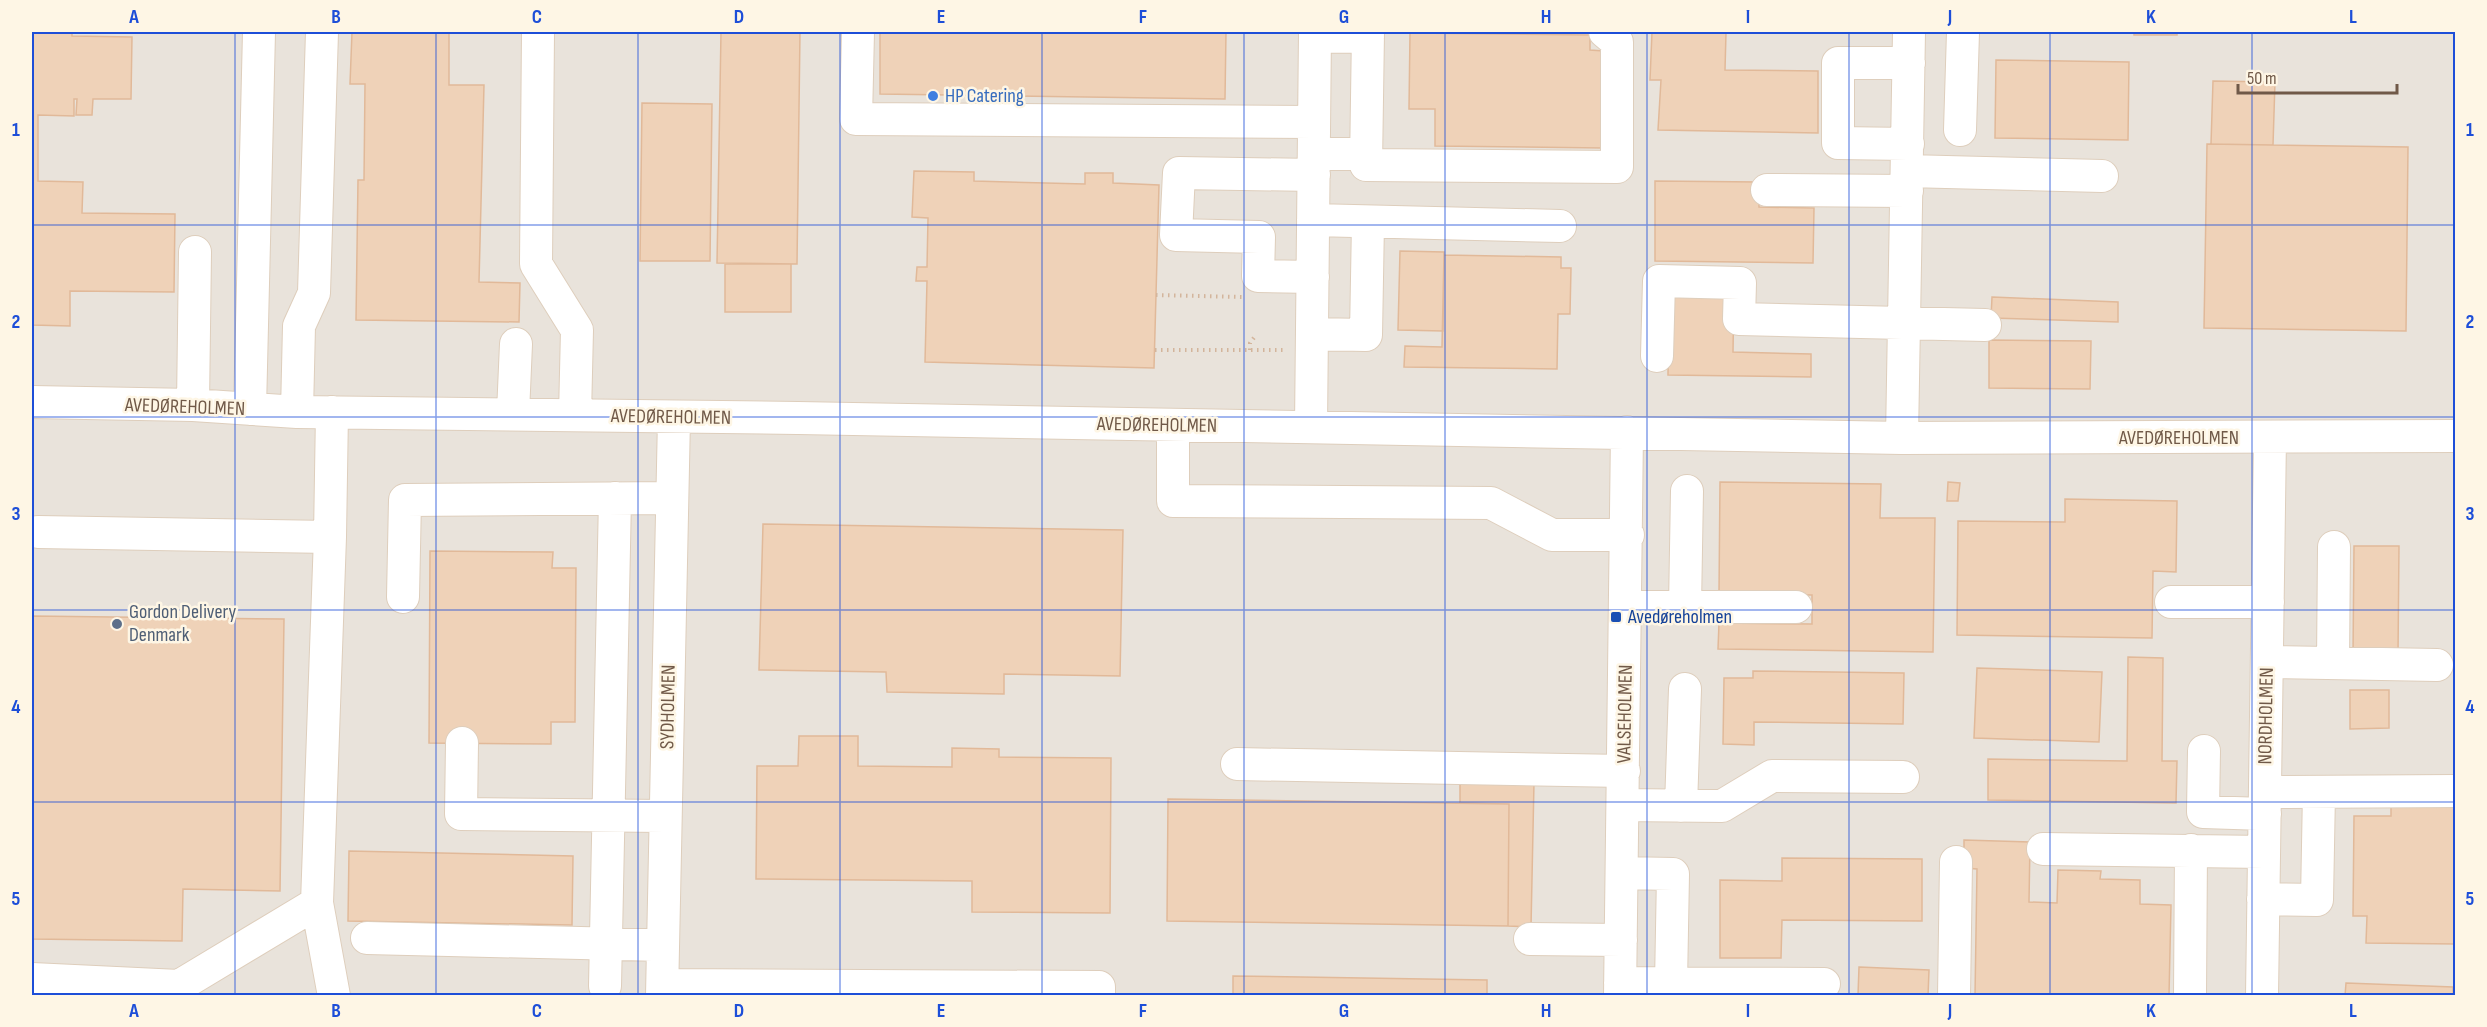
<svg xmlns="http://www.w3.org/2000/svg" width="2487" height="1027" viewBox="0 0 2487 1027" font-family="'Sofia Sans Condensed',sans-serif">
  <rect width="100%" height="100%" fill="#fbf2df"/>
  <!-- industrial -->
  <path fill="#e9e3db" d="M32,32h2423v963h-2423z"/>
  <!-- building -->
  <path fill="#efd2b8" stroke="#e1b999" stroke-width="1.5" d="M32,32h40v4l60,1 -1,62h-38l-1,16h-16l1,-16h-3v17l-36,-1v66l45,1 -1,31 93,1 -1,78 -104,-1v35l-38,-1z
    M352,32h97v53h35l-5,197 41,1 -1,39 -163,-2 2,-140h6l1,-96h-15z
    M721,32h79l-3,232 -80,-1z
    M880,32h346l-1,67 -345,-5z
    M1652,32l74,1 -1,37 93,1v62l-160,-3 3,-50h-11z
    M2134,32h43v3h-43z
    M1410,33l180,2v15l14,1 -1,97 -168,-2v-37h-26z
    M1996,60l133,2 -1,78 -133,-2z
    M2213,81l62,1 -2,63 -62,-1z
    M642,103l70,1 -2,157h-70z
    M2207,144l201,3 -2,184 -202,-3z
    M914,171l60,1v9l111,3v-11h28v10l46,2 -5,183 -229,-6 2,-81h-11l1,-14h10l1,-49 -16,-1z
    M1655,181l104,1v25l55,1 -1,55 -158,-2z
    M1400,251l44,1 -1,79 -45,-1z
    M1444,255l117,2v11h10l-1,46h-12l-1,55 -153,-2 1,-21 37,1z
    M725,264h66v48h-66z
    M1669,286l65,1 -1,65 78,2v23l-143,-2z
    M1992,297l126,5v20l-127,-4z
    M1989,340l102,1 -1,48 -101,-1z
    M1720,482l161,2 -1,34h55l-2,134 -215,-3 1,-26 93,1v-29l-93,-1z
    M1948,482l12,1 -2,18h-11z
    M2065,499l112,2 -1,71 -23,-1 -1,67 -195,-3 1,-114 107,1z
    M763,524l360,6 -3,146 -116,-2v20l-117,-2 -1,-20 -127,-2z
    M2354,546h45l-1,109h-45z
    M430,551l123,1 -1,16h24l-1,154h-24v22l-122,-1z
    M32,616l252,3 -4,272 -97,-2 -1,52 -150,-2z
    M2128,657l35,1 -1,103h15l-1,42 -188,-3v-41l139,2z
    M1977,668l125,4 -3,70 -125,-4z
    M1753,671l151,2 -1,51 -149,-2v23l-31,-1 1,-66h29z
    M2350,690h39v38l-39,1z
    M799,736h59v30l94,1v-19l47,1v8l112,1 -1,155 -138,-1v-31l-216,-2 1,-113h41z
    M1460,781l74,1 -3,145 -23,-1 1,-122 -49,-1z
    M1168,799l341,5 -1,122 -341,-5z
    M2391,801h65v143l-90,-1 1,-27h-14l1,-100h37z
    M1964,840l66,2 -1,60 28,1 1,-33 43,1 -1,8 40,1v24l31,1 -2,91h-194l2,-127 -13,-1z
    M349,851l224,5 -1,69 -224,-4z
    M1782,858l140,1v62l-140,-1 -1,38h-61v-78l62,1z
    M1859,967l70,3 -1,26 -70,-1z
    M1233,976l254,4v16h-254z
    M2346,983l107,4v9h-108z"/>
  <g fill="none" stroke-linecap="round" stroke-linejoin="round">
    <!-- minor casing -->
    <g stroke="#decebc" stroke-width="34">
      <path id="minor" d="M538,32l-2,232 41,66 -2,85
        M858,32l-2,87 458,3
        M1368,32l-2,133 251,2v-125l-12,-10
        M1315,36l53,1
        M1960,130l3,-98
        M1908,144l-70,-1v-80h71
        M1314,154h52
        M1907,171l195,5
        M1767,190l140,1
        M1313,220l247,6
        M1313,277l-55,-1 1,-39 -83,-2 3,-62 135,2
        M1312,334l54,1 2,-113
        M1657,356l2,-75 81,2 -1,36 246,6
        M32,402l161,3 104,7 501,6 1104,20 554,-2
        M193,405l2,-153
        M250,409l9,-377
        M297,412l2,-86 15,-33 8,-261
        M513,413l3,-69
        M1173,426v75l318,2 61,32h76
        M1311,427l4,-395
        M1902,438l7,-406
        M38,532l292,5 2,-125
        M403,597l2,-97 267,-2
        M2171,602h97
        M1626,607h170
        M1685,607l2,-116
        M2267,662l170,3
        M2333,663l1,-116
        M462,743l-1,71 204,2
        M2204,751l-1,61 62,2
        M1237,764l387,7
        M2265,792l191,-1
        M1623,805l99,1 50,-30 131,1
        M1681,806l4,-117
        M2043,849l221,3
        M1622,873l51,1 -2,110
        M2263,899l54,1 2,-108
        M317,903l17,93
        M367,938l296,7
        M1530,939l91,1
        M32,979l147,7 138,-83 13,-366
        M1620,983l204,1
        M663,985l436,2v9
        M605,986l10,-488
        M662,996l12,-578
        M1620,996l7,-564
        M1954,996l2,-134
        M2190,996l1,-146
        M2262,996l8,-559"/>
    </g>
    <!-- path -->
    <path stroke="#d3b59c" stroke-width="4" stroke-dasharray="1.5 4.5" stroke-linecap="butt" d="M1156,295l86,2
      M1155,350h131
      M1250,350v-7l6,-8"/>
    <!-- minor -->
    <use href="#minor" stroke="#fff" stroke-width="32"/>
  </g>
  <!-- grid -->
  <path fill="none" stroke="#1d4ed8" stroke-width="1.5" stroke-opacity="0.55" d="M235,32v964M436,32v964M638,32v964M840,32v964M1042,32v964M1244,32v964M1445,32v964M1647,32v964M1849,32v964M2050,32v964M2252,32v964M32,225h2424M32,417h2424M32,610h2424M32,802h2424"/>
  <!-- markers -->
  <circle fill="#3f7fe0" stroke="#fef6e5" stroke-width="2" cx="933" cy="96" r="6"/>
  <rect fill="#1a4fb4" stroke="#fef6e5" stroke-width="2" x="1610" y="611" width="12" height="12" rx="3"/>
  <circle fill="#5c6f8a" stroke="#fef6e5" stroke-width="2" cx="117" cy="624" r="6"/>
  <g text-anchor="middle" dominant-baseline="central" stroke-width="5" stroke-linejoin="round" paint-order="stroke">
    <!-- shop labels -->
    <g font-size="20" fill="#366cbe" stroke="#fef6e5" text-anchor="start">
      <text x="945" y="96">HP Catering</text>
    </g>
    <!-- street labels -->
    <g font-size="20" fill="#705948" stroke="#fef6e5">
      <text transform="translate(185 407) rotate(2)">AVEDØREHOLMEN</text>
      <text transform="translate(671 417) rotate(1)">AVEDØREHOLMEN</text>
      <text transform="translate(1157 425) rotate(1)">AVEDØREHOLMEN</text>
      <text x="2179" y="438">AVEDØREHOLMEN</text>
      <text transform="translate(668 707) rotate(-89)">SYDHOLMEN</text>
      <text transform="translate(1625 714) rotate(-89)">VALSEHOLMEN</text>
      <text transform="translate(2266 716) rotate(-89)">NORDHOLMEN</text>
    </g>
    <!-- service labels -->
    <g font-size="20" fill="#4e5e75" stroke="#fef6e5" text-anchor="start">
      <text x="129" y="612">Gordon Delivery<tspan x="129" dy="23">Denmark</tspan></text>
    </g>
    <!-- transit labels -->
    <g font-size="20" fill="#164399" stroke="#fef6e5" text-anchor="start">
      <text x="1628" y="617">Avedøreholmen</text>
    </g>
  </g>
  <!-- border -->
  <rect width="2487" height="1027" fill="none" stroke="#fef6e5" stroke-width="66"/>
  <!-- scale -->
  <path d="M2238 84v9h159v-9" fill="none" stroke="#705948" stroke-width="3"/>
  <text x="2247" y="84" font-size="18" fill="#705948" stroke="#fef6e5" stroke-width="4.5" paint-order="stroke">50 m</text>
  <rect x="33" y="33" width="2421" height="961" fill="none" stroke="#1d4ed8" stroke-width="2"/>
  <g font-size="20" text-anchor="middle" font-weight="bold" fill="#1d4ed8">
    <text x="134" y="23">A</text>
    <text x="336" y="23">B</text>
    <text x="537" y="23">C</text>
    <text x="739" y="23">D</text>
    <text x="941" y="23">E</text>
    <text x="1143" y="23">F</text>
    <text x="1344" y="23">G</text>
    <text x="1546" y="23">H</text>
    <text x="1748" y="23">I</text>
    <text x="1950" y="23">J</text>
    <text x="2151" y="23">K</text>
    <text x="2353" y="23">L</text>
    <text x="16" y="136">1</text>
    <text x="2470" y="136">1</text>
    <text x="16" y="328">2</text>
    <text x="2470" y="328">2</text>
    <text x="16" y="520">3</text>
    <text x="2470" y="520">3</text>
    <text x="16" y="713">4</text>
    <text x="2470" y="713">4</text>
    <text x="16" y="905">5</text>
    <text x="2470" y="905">5</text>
    <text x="134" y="1017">A</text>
    <text x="336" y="1017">B</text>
    <text x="537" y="1017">C</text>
    <text x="739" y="1017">D</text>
    <text x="941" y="1017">E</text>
    <text x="1143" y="1017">F</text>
    <text x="1344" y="1017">G</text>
    <text x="1546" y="1017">H</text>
    <text x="1748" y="1017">I</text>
    <text x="1950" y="1017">J</text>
    <text x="2151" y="1017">K</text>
    <text x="2353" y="1017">L</text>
  </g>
</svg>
